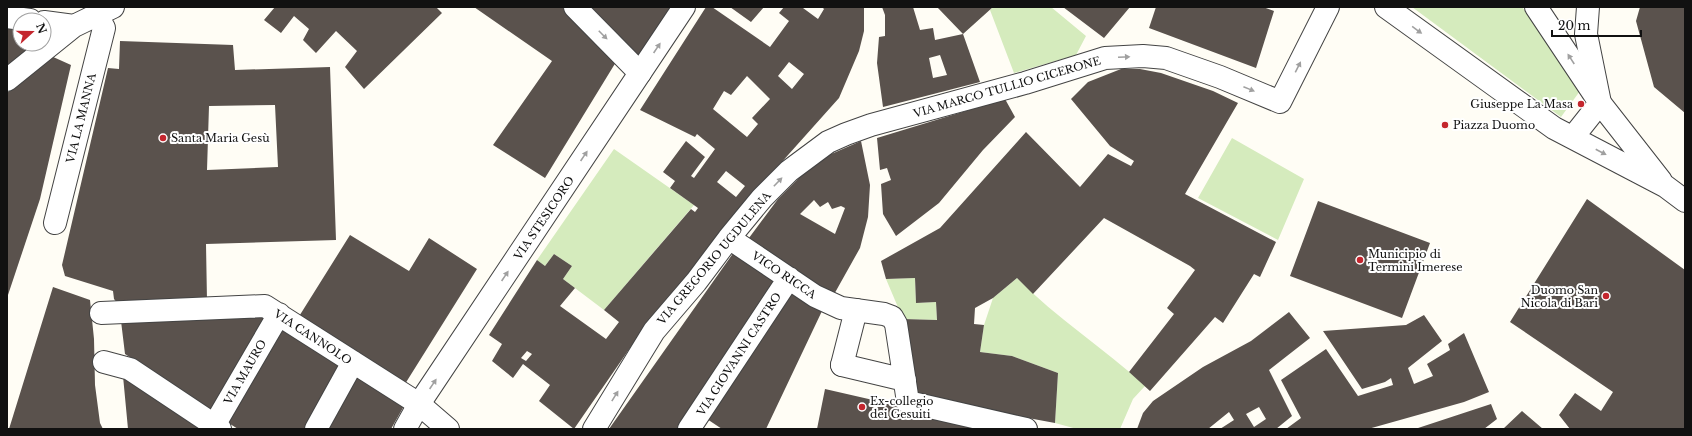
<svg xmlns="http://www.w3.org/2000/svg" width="1692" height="436" viewBox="0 0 1692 436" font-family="'Libre Baskerville',serif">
  <rect width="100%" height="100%" fill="#fffdf5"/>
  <!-- green -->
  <path fill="#d5ebbd" d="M993,7h58l35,29 -10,19 -62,18 -24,-63z
    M1412,7h110l15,18 43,66 -19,26z
    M1232,138l72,41 -26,61 -80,-42z
    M614,149l80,56 -90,105 -41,-31 9,-13 -18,-12 -9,12 -8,-6z
    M915,278l1,25 20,-1 1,18 -34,-1 -17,-40z
    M1017,278c39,40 87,70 128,108l-12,13 -13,30h-43l-22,-6 3,-50 -46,-17 -32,-4 4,-27 9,-27z"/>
  <!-- building -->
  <path fill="#5a524d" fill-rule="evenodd" d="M275,7h161l6,6 -78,76 -19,-22 12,-16 -21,-20 -20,22 -13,-13 6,-11 -15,-13 -13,17 -17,-13z
    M474,7h88l54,55 -71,116 -52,-33 59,-84z
    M591,7h82l-34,49z
    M706,7h6l58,40 19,-26 -10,-8 5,-6h20l-1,1 15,11 6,-10 -2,-2h42v24l-5,20 -20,47 -59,66 -141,171 -65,94 -35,-28 11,-16 -27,-21 -10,14 -21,-17 10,-17 -13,-9 48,-75 8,6 9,-12 18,12 -9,13 12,9 -15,18 46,33 13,-17 -15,-12 87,-101 4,3 3,-4 -28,-20 5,-7 -12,-9 23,-31 19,16 -14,19 3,2 21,-29 -18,-15 -2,3 -55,-27zM789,62l15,12 -12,15 -14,-13zM747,76l23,23 -18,19 6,6 -11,13 -34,-28 11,-18 7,4zM726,171l19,15 -9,11 -19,-15zM527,351l5,3 -6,7 -5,-3z
    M730,7h34l-13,15z
    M882,7h31l7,23 13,-2 2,12 28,-6 17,48 -97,25 -6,-44 2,-26 6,-1v-21zM940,55l7,20 -14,3 -4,-20z
    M937,7h56l-30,27z
    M1063,7h67l-26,31z
    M1156,7h107l11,4 -18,57 -107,-40z
    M1640,7h45v106l-31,-26 -18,-66z
    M7,24l13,2v18h18l-31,26z
    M120,41l113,4 2,25 95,-3 6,173 -130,4 1,57 -88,4 -5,-6 -1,-8 -48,-15 -3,-11 46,-197 11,1zM275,105l3,62 -71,3 2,-64z
    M51,56l20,9 -31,134 -33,99v-205z
    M1121,69h19l21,4 52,18 25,12 -53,91 91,48 -16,35 -6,-3 -31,49 -8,-6 -65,74 -21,-19 45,-58 -7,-6 28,-38 -5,-4 -86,-48 -71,76 -16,-16 -24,20 -18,10 -1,16 10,1 -4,27 32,4 46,17 -3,50 -139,-26 -13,-78 34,1 -1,-18 -20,1 -1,-25 -29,1 -5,-18 59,-33 86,-96 54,55 28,-33 23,12 3,-5 -24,-15 -39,-47 17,-17z
    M1005,99l10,18 -32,33 -44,53 -43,33 -13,-22 -2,-30 10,-4 -4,-12 -7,2 -3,-32z
    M861,141l9,44 -2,32 -8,31 -28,50 -86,-56 32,-43 31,-31 20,-13zM814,200l6,7 8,-5 4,7 9,-3 4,2 -10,26 -35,-20z
    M1587,199l98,71v159h-115l-11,-14 16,-22 26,18 12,-19 -103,-70z
    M1318,201l112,42 -28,75 -112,-42z
    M350,235l59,36 20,-33 48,31 -72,115 -107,-66z
    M734,252l44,32 -99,145h-70z
    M53,287l37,13 4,39 1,46 5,38 3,6h-94z
    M789,292l33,19 -56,118h-44l-18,-12z
    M1289,312l21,26 -41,32 23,46 -16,13h-56l14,-9 -5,-8 -21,17h-71l6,-16 10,-12 50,-34 48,-26zM1259,407l7,12 -12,8 -8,-13z
    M264,313l6,5 -57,94 -88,-58 -4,-33z
    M1424,315l18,26 -34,27 6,16 19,-8 -6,-12 23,-14 -2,-6 16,-11 25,59 -25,10 -96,27h-82l15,-11 -20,-38 45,-31 32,47 35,-11 -2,-7 -6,4 -23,7 -39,-58 83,-6z
    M283,327l58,37 -35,65h-68l-11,-7z
    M123,376l79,53h-74z
    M355,376l49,30 -13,23h-67z
    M825,389l157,36 -1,4h-164z
    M1491,404l6,15 -13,10h-69z
    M1522,411l21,18h-40z"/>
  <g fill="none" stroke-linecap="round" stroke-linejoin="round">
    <!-- pedestrian casing -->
    <g stroke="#444" stroke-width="24">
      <path id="pedestrian" d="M842,365l14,-55"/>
    </g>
    <!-- minor casing -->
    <g stroke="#444" stroke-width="24">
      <path id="minor" d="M575,7l65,66
        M1588,7l-2,27 14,69
        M7,17l23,3
        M44,22l30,4
        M7,80l67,-54 39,-19
        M55,223l49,-195 -7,-13
        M729,238l86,58 26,12 43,6 8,3 4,7 12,78 118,27
        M101,313l164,-7 154,98 29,25
        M104,362l26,7 90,60
        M842,365l63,15
        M212,429l67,-115
        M316,429l37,-67
        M594,429l60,-98 42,-49 33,-44 33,-40 27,-27 39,-29 18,-8 25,-9 154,-42 80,-25 38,-2 23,2 54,19 60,25 48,-95
        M689,429l100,-151"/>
    </g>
    <!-- tertiary casing -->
    <g stroke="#444" stroke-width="24">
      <path id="tertiary" d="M1386,7l168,121 111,58 20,15
        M1536,7l64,96 61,78
        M1573,137l27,-34
        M405,429l14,-25 265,-397"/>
    </g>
    <!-- pedestrian -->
    <use href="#pedestrian" stroke="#fff" stroke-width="22"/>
    <!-- minor -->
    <use href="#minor" stroke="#fff" stroke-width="22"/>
    <!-- tertiary -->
    <use href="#tertiary" stroke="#fff" stroke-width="22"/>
  </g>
  <!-- one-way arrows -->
  <defs><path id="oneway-solid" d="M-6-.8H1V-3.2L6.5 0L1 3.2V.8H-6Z"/></defs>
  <g fill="#a0a0a0">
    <use href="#oneway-solid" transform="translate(1417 30) rotate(36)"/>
    <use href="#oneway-solid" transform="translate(603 35) rotate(45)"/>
    <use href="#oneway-solid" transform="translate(657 48) rotate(-56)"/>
    <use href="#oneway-solid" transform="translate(1124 57) rotate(-3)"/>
    <use href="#oneway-solid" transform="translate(1571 59) rotate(-123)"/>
    <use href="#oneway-solid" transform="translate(1298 67) rotate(-63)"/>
    <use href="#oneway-solid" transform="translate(1249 89) rotate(22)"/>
    <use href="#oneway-solid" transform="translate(1601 152) rotate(28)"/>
    <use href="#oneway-solid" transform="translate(584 156) rotate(-56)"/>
    <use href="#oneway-solid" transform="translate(778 182) rotate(-46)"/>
    <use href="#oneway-solid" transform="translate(505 276) rotate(-56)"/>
    <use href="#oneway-solid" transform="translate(433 384) rotate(-56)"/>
    <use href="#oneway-solid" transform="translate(615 396) rotate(-58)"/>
  </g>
  <!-- markers -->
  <g fill="#c4262e" stroke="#fff" stroke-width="1.5">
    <circle cx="1581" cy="104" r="4"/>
    <circle cx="1445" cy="125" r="4"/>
    <circle cx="163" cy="138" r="4"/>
    <circle cx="1360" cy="260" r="4"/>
    <circle cx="1606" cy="296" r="4"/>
    <circle cx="862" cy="407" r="4"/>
  </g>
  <g text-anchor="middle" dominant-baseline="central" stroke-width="4" stroke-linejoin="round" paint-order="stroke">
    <!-- street labels -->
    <g font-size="11" fill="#111" stroke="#fff">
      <text transform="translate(1007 87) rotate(-16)">VIA MARCO TULLIO CICERONE</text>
      <text transform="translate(81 118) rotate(-76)">VIA LA MANNA</text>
      <text transform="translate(544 218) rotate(-56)">VIA STESICORO</text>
      <text transform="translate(714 258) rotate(-50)">VIA GREGORIO UGDULENA</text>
      <text transform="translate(784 275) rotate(34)">VICO RICCA</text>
      <text transform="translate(313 337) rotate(33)">VIA CANNOLO</text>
      <text transform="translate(739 354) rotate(-57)">VIA GIOVANNI CASTRO</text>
      <text transform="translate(245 372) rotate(-60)">VIA MAURO</text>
    </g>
    <!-- poi labels -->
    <g font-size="11" fill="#111" stroke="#fff" text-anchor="start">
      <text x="1573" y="104" text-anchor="end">Giuseppe La Masa</text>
      <text x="1453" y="125">Piazza Duomo</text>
      <text x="171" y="138">Santa Maria Gesù</text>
      <text x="1368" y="254">Municipio di<tspan x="1368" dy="13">Termini Imerese</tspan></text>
      <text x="1598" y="290" text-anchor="end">Duomo San<tspan x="1598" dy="13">Nicola di Bari</tspan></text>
      <text x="870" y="401">Ex-collegio<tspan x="870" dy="13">dei Gesuiti</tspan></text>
    </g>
  </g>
  <!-- border -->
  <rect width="1692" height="436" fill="none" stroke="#111111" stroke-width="16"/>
  <!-- north arrow -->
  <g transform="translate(32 32) rotate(69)"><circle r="19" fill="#ffffff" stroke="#a0a0a0"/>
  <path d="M0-3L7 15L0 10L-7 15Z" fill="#c4262e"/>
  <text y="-6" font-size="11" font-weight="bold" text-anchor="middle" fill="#111111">N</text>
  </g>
  <!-- scale -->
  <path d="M1552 30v6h89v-6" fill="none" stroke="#111111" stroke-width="2"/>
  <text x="1558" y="30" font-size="12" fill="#111111" stroke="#ffffff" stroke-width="3" paint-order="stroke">20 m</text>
</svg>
